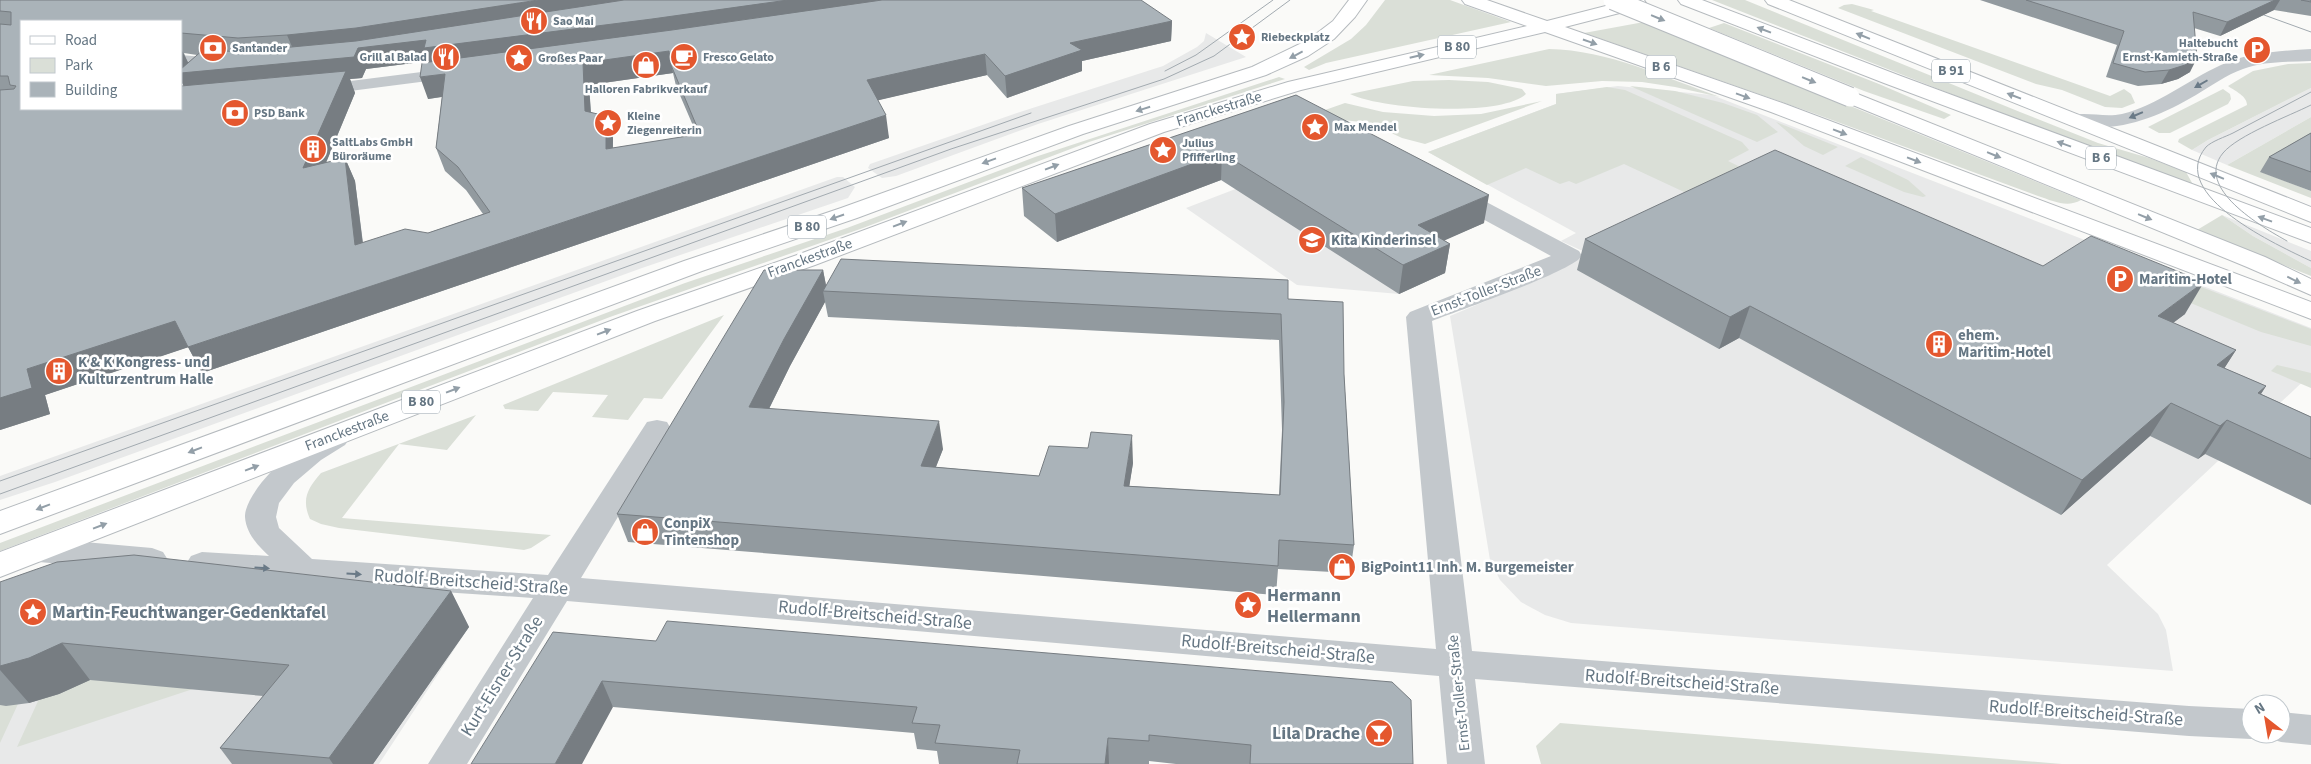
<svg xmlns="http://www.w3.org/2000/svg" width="2311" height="764" viewBox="0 0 2311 764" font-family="'Source Sans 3',sans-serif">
  <rect width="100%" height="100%" fill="#fafaf8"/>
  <!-- built -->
  <path fill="#e8e9e9" d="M1206,33l40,24 -208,67 -142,52 -14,2 -14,-10 2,-4 147,-51 146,-47 34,-19 7,-6z
    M1618,86l94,9 599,233v46l-204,191 51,49 8,16 7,41 -602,-48 -26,-8 -24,-13 -21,-22 -10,-20 -40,-244 55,-23 84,-39 -28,-13 15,-8 -148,-81 128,-48v-10z
    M2311,88v29l-84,48 -35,-15 16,-10z
    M1280,172l165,101 -46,21 -102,-9 -111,-77z
    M837,177h6l12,10 -7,11 -206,70 -587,214 -55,18v-24z
    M2222,215l89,36v17l-58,-32z
    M0,620l469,7 -90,137h-379z"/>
  <!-- green -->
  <path fill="#dadfd7" d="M1385,0h65l61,22 -185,41 -17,7 -5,-3 47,-28 15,-14z
    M1712,0h33l275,112 78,31 51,15 37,14 10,18z
    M1852,4l22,6 -3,1 239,85 14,-7 7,5 4,9 -13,5 -17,-1 -43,-17 -26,-6 -198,-76 6,-3z
    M1644,22l437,178c-14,8 -28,1 -43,-4l-225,-83 -229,-80z
    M1724,23l155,61 72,31 -7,4 -80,-28 -155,-63z
    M1549,49c59,1 117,29 171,48l-45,-10 -33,-5 -40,-1 -56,5 -58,-8 -59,-3z
    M2311,63v25l-103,52 -16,10 -14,-8 1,-3 68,-34c0,-9 -12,-14 -19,-19l25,-15 35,-7z
    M1279,77l6,2 -196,63 -226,86 -253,89 -610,234v-8l685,-260 162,-55 188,-71z
    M1449,80l39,2 34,7 4,5c-26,24 -146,15 -176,0l63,-13z
    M1630,86l45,5 48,12 34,12 21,17 -21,10z
    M1607,87l18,3 117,52 7,8 -21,11 37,18 -53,26 -88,-41 -48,20 -7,-3 -9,3 -34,-16 -39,17 -59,-33 128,-48v-10z
    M2223,89l7,5 1,5 -3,5 -58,29h-11l-11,-6z
    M1542,101l-117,43 -23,-6 -32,-15 -62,-7 37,-13 38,9 51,4 47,-2z
    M2311,117v26l-50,29 50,19v7l-84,-33z
    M1776,122l62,25 -15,8 -19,-9z
    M1861,157l47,23 18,16 -3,1 -19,-5 -59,-26z
    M2222,215l31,21 58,32v8l-114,-46z
    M2131,260l180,69v17l-50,-14 -119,-49z
    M724,315l-62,84 -18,-1 -16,22 -36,-3 16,-22 -55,-3 -15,19 -33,-2 -2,-4z
    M2277,365l34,8v15l-40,-17z
    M476,415l-29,35 -48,-6 -57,74 209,17 -20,13 -7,2 -185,-22 -18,-4 -11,-5c-9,-20 -2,-31 11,-46z
    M90,679l103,10 -176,58 22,-48 20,-5z
    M18,704l-18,39v-38z
    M1560,723l502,41h-521l-5,-18z"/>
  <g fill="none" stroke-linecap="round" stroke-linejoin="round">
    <!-- primary casing -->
    <g stroke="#b5babe" stroke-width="2">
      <path id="primary" d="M1349,0h18l-12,17 -21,22 -26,17 -42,19 -183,59 -226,84 -155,53 -702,263v-23l684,-250 157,-53 228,-82 183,-59 56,-27 25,-19z
        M1462,0h25l60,21 82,-21h15l2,3 -3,4 -78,20 220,77 526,198v17l-540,-207 -226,-80 -244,58 -137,42 -349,133 -160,56 -655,256v-25l637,-241 160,-56 353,-131 138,-42 239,-56 -62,-22z
        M1678,0h24l196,75 413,153v15l-427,-160 -203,-79z
        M1765,0h24l522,207v15l-543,-218z
        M1850,91l415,166 46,22v16l-64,-28 -404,-166 -3,-4 3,-4z"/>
    </g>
    <!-- pedestrian -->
    <path fill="#c3c8cc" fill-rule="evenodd" d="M181,55l44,4 6,1 3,4 -3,4 -6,1 -44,-4z
      M453,68l6,1 3,4 -3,4 -140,18 -6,-1 -3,-4 3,-4 6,-1z"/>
    <!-- minor -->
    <path fill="#c3c8cc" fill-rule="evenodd" d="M2311,49v12c-22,1 -47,0 -68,8 -17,6 -32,17 -47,26 -39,23 -82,40 -127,29l-3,-4 3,-4c17,-5 35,2 53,-2 36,-9 66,-34 99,-49 28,-13 60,-14 90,-16z
      M1452,186l8,2 119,63 3,5c-11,16 -125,55 -150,65l40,330 717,55 62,3v25l13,1 -13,4 -62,-3 -714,-57 10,85h-38l-8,-88 -872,-75 -100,163h-39l105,-166 -331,-22 -11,-4 -5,-8 5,-8 11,-4 67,4c-11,-10 -23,-23 -24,-39 -1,-27 62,-86 89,-88 4,0 8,1 11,2l5,7 -5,7 -24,15 -27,23 -15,20 -3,14 3,11 33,31 236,16 99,-153 10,-2 10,2 4,7 -90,149 855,71 -30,-332 4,-5 141,-56 -107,-58 -3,-5 3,-5z
      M39,538l113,10 11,4 5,8 -5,8 -11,4 -113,-10 -11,-4 -5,-8 5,-8z
      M2281,712l30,3v30l-30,-3 -13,-4 -2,-4h15z"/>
    <!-- primary -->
    <use href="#primary" fill="#fff" fill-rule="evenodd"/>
    <!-- tram -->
    <path stroke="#a2aab0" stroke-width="1" d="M2253,11l58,21
      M1165,71l31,-16 77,-55
      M2311,92c-26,14 -52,27 -78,41 -8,4 -21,8 -27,14 -40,48 73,99 105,114
      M2287,241c-25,-14 -93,-53 -64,-88 15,-18 66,-37 88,-48
      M0,481l1031,-368
      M0,494l951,-345 213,-70 50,-23 76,-56"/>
    <!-- primary-bridge casing -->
    <g stroke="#b5babe" stroke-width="21" stroke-linecap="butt">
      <path id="primary-bridge" d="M1613,0l237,97"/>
    </g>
    <!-- primary-bridge -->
    <use href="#primary-bridge" stroke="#fff" stroke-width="19"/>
  </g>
  <!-- wall -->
  <path fill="#929a9f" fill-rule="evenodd" d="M0,0l1172,21 -1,20 -89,20v10l-75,27 -20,-23 -109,25 11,38 -687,235 -14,-26 -143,48 5,19 -50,16zM181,21v60l3,5 -163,23zM184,53l13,2 -9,8zM429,61l-1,38 14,-2 -6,51 9,23 21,19 17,24 -55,19 -65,10 -8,-62 -10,-23 -19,5 29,-70 -5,-14 12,-1 4,-9zM673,73l3,13 21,49 -84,13v-10l-22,-26 -2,-27z
    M1980,0h331v16l-37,-6 -54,26 -26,-8 -4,44 -12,7 -17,5 -23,2 -32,-9 11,-32z
    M1296,95l188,128 -40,17 6,4 -5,29 -46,21 -178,-114 -164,62 -33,-26 -2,-28z
    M2311,133v58l-51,-19 9,-15z
    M1585,239l458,27 142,48 -12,9 63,27 -12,18 42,18 -5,8 50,23v88l-106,-51 -7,5 -48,-23 -89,79 -322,-177 -20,11 -142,-79z
    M823,270l3,15 462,14 56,75 10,171 -4,28 -72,-4 -2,26 -648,-53 -11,-28zM825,302l3,15 451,23 3,90 -3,65 -150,-9 4,-23 -94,13 -103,-9 7,-18 -174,-40 21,-43z
    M0,582l451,9 18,36 -96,137h-141l-12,-16 43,-52 -173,-16 -31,14 -30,9 -23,3 -6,-1z
    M553,632l860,132h-237l-27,-3v3h-210l-2,-13 -20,-2 -3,-16 -301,-26z"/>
  <!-- shaded-wall -->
  <path fill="#777d82" d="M538,0h390l-496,70 -3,-9 -63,8 -4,9 -12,1 5,14 -41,98 -126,-97 -7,-13v-32l10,19 105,-12 -9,-21z
    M2275,0h5l-6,10 -54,26 7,-14z
    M1172,21l-1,20 -89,20v10l-75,27 -2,-22 65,-33z
    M669,51l4,22 -84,12 3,48 -7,-22 -2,-48z
    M985,54l2,21 -116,27 -4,-22z
    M2197,58l-7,14 -12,7 -17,5 8,-14z
    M445,74l8,21 -25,4 -8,-22z
    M886,115l3,23 -687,235 -14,-26z
    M606,116l7,22 -1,34 -6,-23z
    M1222,153l-1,27 -164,62 -2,-28z
    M345,158l10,23 11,89 -11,-25z
    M1489,195l-5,28 -70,31 4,-29z
    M1450,244l-5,29 -46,21 4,-29z
    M823,270l4,21h-4l2,11 -35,64 -34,69 -7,-28 35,-68z
    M2204,282l-19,32 -46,34 19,-32z
    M1750,306l-11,32 -20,11 11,-32z
    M175,321l14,26 -144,48 5,19 -50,16v-32l27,-29z
    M2236,350l-21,33 2,-18z
    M2266,386l-22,34 14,-27z
    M2171,403l-21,33 -89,79 21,-35z
    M2227,420l-22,34 -7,5 22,-33z
    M939,421l4,28 -18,45 -4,-28z
    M1132,435l1,28 -8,51 -1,-28z
    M451,591l18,36 -96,137h-40l-4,-6z
    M62,643l28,37 -31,14 -30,9 -29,-33v-4z
    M602,681l11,26 -31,57h-27z
    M1108,738l1,26h-4z"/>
  <!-- building -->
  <path fill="#aab3b9" stroke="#777d82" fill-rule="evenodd" d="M0,0h538l-182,28 -69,7 -49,3 -57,-5v-12h-160v88h160v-23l165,-15 -43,97 42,-10 10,87 50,-16 23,4 62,-21 -32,-45 -22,-19 9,-74 -25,3 2,-14 250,-33 210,-30h259l31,21 -102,22 12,7 -77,26 -20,-22 -118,26 19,35 -698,232 -13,-26 -148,48 5,19 -32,10v-308l14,-1 2,-3 -6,-1 -2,-9h-8v-52l11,1v-13l-11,-1zM669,51l2,14 29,69 -94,15v-33l-21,-5 -2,-48z
    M624,0h164l-136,19 -228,29 2,-8 -68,8 -4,9 -173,16v-4l23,-20 34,3 118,-11z
    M2026,0h249l-48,22 -34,-10 4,46 -12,7 -16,5 -24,2 -32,-9 11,-32z
    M2301,0h10v2z
    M1296,95l193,100 -71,30 32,19 -47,21 -181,-112 -167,61 -33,-26z
    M2311,133v39l-42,-15z
    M1775,150l268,116 48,-30 113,46 -46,34 78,34 -19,15 49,21 -8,7 53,24v42l-84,-39 -7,6 -49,-23 -89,77 -332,-174 -20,11 -145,-78z
    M841,259l447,21v19l55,3 1,72 10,171 -75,-5 -1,26 -661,-52 147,-244h59l-39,69 -35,68 190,14 -18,45 118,10 10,-30 39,2 3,-16 41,3 -8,51 156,9 4,-93 -3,-88 -458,-23z
    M134,555l317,36 -122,167 -109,-10 69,-83 -227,-22 -33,15 -29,8v-84l57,-20z
    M667,621l725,61 19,18 2,64h-163l1,-19 -102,-10v6l-41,-3 -3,26h-88l3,-14 -85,-7 5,-18 -28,-2 5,-16 -315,-26 -47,83h-84l82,-132 103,9z"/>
  <!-- one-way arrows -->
  <defs><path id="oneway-solid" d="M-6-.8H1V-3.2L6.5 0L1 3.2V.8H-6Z" transform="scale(1.25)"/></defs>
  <g fill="#939fa8">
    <use href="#oneway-solid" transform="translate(1658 18) rotate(22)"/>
    <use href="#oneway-solid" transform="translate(1764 30) rotate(-159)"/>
    <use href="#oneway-solid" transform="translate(1863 36) rotate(-158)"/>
    <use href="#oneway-solid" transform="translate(1590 42) rotate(19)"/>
    <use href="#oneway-solid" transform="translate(1296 55) rotate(152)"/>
    <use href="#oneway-solid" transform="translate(1417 56) rotate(-13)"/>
    <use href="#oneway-solid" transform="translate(1809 80) rotate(22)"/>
    <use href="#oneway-solid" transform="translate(1743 96) rotate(20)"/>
    <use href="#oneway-solid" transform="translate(2014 96) rotate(-159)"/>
    <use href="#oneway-solid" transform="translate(1143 109) rotate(162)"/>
    <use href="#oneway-solid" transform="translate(1840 132) rotate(21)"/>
    <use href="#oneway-solid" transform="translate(2064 144) rotate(-160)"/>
    <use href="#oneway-solid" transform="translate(1994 155) rotate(22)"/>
    <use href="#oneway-solid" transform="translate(1914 160) rotate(21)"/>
    <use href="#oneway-solid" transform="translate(989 161) rotate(160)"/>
    <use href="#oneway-solid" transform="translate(1052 167) rotate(-21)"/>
    <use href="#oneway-solid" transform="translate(2217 176) rotate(-158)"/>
    <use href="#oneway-solid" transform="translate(837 217) rotate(161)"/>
    <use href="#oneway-solid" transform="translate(2145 217) rotate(22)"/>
    <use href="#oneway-solid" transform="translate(2265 219) rotate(-160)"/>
    <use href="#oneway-solid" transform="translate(900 224) rotate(-21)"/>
    <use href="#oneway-solid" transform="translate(2294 280) rotate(26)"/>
    <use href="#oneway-solid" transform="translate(604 332) rotate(-21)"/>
    <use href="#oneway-solid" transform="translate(453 390) rotate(-21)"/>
    <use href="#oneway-solid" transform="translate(195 450) rotate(159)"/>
    <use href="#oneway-solid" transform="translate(252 468) rotate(-21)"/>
    <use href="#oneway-solid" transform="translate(43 507) rotate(159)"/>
    <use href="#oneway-solid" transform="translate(100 526) rotate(-21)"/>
  </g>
  <g fill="#6a7a87">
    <use href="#oneway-solid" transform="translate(2201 84) rotate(150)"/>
    <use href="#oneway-solid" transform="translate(2136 115) rotate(157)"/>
    <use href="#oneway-solid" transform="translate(262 568) rotate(3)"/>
    <use href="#oneway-solid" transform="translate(354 574) rotate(3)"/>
  </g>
  <!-- icons -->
  <defs>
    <g id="restaurant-disc" transform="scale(1.4375)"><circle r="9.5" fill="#e4572e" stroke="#fff"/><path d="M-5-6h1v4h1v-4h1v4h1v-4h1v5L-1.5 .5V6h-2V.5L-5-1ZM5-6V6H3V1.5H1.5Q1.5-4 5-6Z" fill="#fff"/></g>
    <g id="sight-disc" transform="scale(1.4375)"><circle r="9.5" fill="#e4572e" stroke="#fff"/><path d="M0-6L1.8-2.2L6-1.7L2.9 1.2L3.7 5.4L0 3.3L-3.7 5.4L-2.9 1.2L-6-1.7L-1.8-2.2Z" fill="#fff"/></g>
    <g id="bank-disc" transform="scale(1.4375)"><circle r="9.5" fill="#e4572e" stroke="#fff"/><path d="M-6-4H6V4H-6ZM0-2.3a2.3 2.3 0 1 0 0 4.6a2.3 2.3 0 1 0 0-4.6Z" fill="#fff"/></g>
    <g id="parking-disc" transform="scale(1.4375)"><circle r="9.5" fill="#e4572e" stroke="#fff"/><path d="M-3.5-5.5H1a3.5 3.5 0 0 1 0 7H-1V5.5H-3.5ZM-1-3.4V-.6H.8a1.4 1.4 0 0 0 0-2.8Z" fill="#fff"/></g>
    <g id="cafe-disc" transform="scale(1.4375)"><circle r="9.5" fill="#e4572e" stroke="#fff"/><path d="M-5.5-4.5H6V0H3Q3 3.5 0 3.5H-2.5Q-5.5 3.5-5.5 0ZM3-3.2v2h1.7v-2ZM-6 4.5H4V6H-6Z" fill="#fff"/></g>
    <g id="shop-disc" transform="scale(1.4375)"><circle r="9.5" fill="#e4572e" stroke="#fff"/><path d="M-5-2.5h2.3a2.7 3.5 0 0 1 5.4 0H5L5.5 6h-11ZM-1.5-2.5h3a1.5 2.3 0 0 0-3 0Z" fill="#fff"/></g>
    <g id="building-disc" transform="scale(1.4375)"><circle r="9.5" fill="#e4572e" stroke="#fff"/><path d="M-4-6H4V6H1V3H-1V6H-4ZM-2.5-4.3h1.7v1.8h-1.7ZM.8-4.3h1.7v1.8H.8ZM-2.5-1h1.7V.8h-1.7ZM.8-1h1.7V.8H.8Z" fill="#fff"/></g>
    <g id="school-disc" transform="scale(1.4375)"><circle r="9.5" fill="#e4572e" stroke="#fff"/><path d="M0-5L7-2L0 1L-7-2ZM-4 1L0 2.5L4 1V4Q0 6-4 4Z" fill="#fff"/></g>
    <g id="bar-disc" transform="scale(1.4375)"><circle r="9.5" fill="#e4572e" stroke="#fff"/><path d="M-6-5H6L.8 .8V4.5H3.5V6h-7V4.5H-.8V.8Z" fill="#fff"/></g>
  </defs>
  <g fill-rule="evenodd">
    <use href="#restaurant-disc" x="534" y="21"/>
    <use href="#sight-disc" x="1242" y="37"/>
    <use href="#bank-disc" x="213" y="48"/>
    <use href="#parking-disc" x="2257" y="50"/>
    <use href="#restaurant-disc" x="446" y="57"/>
    <use href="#cafe-disc" x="684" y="57"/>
    <use href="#sight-disc" x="519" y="58"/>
    <use href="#shop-disc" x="646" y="65"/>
    <use href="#bank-disc" x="235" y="113"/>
    <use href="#sight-disc" x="608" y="123"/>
    <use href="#sight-disc" x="1315" y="127"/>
    <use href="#building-disc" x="313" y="149"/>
    <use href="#sight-disc" x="1163" y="150"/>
    <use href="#school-disc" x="1312" y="240"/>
    <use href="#parking-disc" x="2120" y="279"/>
    <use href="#building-disc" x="1939" y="344"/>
    <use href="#building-disc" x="59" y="371"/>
    <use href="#shop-disc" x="645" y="532"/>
    <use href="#shop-disc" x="1342" y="567"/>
    <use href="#sight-disc" x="1248" y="605"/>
    <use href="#sight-disc" x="33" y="612"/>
    <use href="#bar-disc" x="1379" y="733"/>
  </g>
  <g text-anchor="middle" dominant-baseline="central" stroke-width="5" stroke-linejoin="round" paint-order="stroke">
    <!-- far-poi labels -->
    <g font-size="12" font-weight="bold" fill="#657683" stroke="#fff" text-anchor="start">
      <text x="553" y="21">Sao Mai</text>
      <text x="1261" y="37">Riebeckplatz</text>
      <text x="2238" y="43" text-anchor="end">Haltebucht<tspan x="2238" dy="14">Ernst-Kamieth-Straße</tspan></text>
      <text x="232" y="48">Santander</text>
      <text x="427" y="57" text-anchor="end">Grill al Balad</text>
      <text x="703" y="57">Fresco Gelato</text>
      <text x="538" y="58">Großes Paar</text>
      <text x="646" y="89" text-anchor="middle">Halloren Fabrikverkauf</text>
      <text x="254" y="113">PSD Bank</text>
      <text x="627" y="116">Kleine<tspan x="627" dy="14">Ziegenreiterin</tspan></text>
      <text x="1334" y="127">Max Mendel</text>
      <text x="332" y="142">SaltLabs GmbH<tspan x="332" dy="14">Büroräume</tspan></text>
      <text x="1182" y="143">Julius<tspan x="1182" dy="14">Pfifferling</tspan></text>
    </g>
    <!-- shield labels -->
    <g fill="#fff" stroke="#939fa8" stroke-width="1">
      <rect x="1438" y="35.5" width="38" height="23" rx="4"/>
      <rect x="1646" y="55.5" width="30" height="23" rx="4"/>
      <rect x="1932" y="59.5" width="38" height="23" rx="4"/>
      <rect x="2086" y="146.5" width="30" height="23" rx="4"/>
      <rect x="788" y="215.5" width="38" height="23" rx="4"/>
      <rect x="402" y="390.5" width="38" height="23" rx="4"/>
    </g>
    <g font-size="14" font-weight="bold" fill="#657683">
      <text x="1457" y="47">B 80</text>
      <text x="1661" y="67">B 6</text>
      <text x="1951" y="71">B 91</text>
      <text x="2101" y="158">B 6</text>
      <text x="807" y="227">B 80</text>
      <text x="421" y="402">B 80</text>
    </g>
    <!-- street labels -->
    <g font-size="15" fill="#657683" stroke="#fff">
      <text transform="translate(1219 109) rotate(-17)">Franckestraße</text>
      <text transform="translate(810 258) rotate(-20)">Franckestraße</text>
      <text transform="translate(1486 291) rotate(-21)">Ernst-Toller-Straße</text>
      <text transform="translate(347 431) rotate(-21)">Franckestraße</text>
      <text transform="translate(1459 693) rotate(-96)">Ernst-Toller-Straße</text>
    </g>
    <!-- poi labels -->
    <g font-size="15" font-weight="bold" fill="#657683" stroke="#fff" text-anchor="start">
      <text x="1331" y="240">Kita Kinderinsel</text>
      <text x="2139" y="279">Maritim-Hotel</text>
      <text x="1958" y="335">ehem.<tspan x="1958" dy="17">Maritim-Hotel</tspan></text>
      <text x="78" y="362">K &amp; K Kongress- und<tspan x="78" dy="17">Kulturzentrum Halle</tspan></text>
      <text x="664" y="523">ConpiX<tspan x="664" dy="17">Tintenshop</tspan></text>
      <text x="1361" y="567">BigPoint11 Inh. M. Burgemeister</text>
    </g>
    <!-- near-street labels -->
    <g font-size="18" fill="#657683" stroke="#fff">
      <text transform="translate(471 582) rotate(4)">Rudolf-Breitscheid-Straße</text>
      <text transform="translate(875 615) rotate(5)">Rudolf-Breitscheid-Straße</text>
      <text transform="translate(1278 649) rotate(5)">Rudolf-Breitscheid-Straße</text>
      <text transform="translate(502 676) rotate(-58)">Kurt-Eisner-Straße</text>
      <text transform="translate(1682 682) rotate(4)">Rudolf-Breitscheid-Straße</text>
      <text transform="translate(2086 713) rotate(4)">Rudolf-Breitscheid-Straße</text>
    </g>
    <!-- near-poi labels -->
    <g font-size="18" font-weight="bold" fill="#657683" stroke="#fff" text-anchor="start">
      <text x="1267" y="595">Hermann<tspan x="1267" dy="21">Hellermann</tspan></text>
      <text x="52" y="612">Martin-Feuchtwanger-Gedenktafel</text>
      <text x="1360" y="733" text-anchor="end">Lila Drache</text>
    </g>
  </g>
  <!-- legend -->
  <rect x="20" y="20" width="162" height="90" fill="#ffffff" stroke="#c1c8cd"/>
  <rect x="30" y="36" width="25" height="8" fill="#ffffff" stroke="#c1c8cd"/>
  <text x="65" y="45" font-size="15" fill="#657683">Road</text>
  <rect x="30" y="58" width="25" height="15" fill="#dadfd7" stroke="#c1c8cd"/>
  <text x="65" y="70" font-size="15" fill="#657683">Park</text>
  <rect x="30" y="82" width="25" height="15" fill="#aab3b9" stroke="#c1c8cd"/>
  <text x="65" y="95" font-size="15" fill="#657683">Building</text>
  <!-- north arrow -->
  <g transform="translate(2266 719) rotate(329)"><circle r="24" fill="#ffffff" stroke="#c1c8cd"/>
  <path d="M0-4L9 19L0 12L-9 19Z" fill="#e4572e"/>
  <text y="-8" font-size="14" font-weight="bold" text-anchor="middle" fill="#657683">N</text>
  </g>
</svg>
